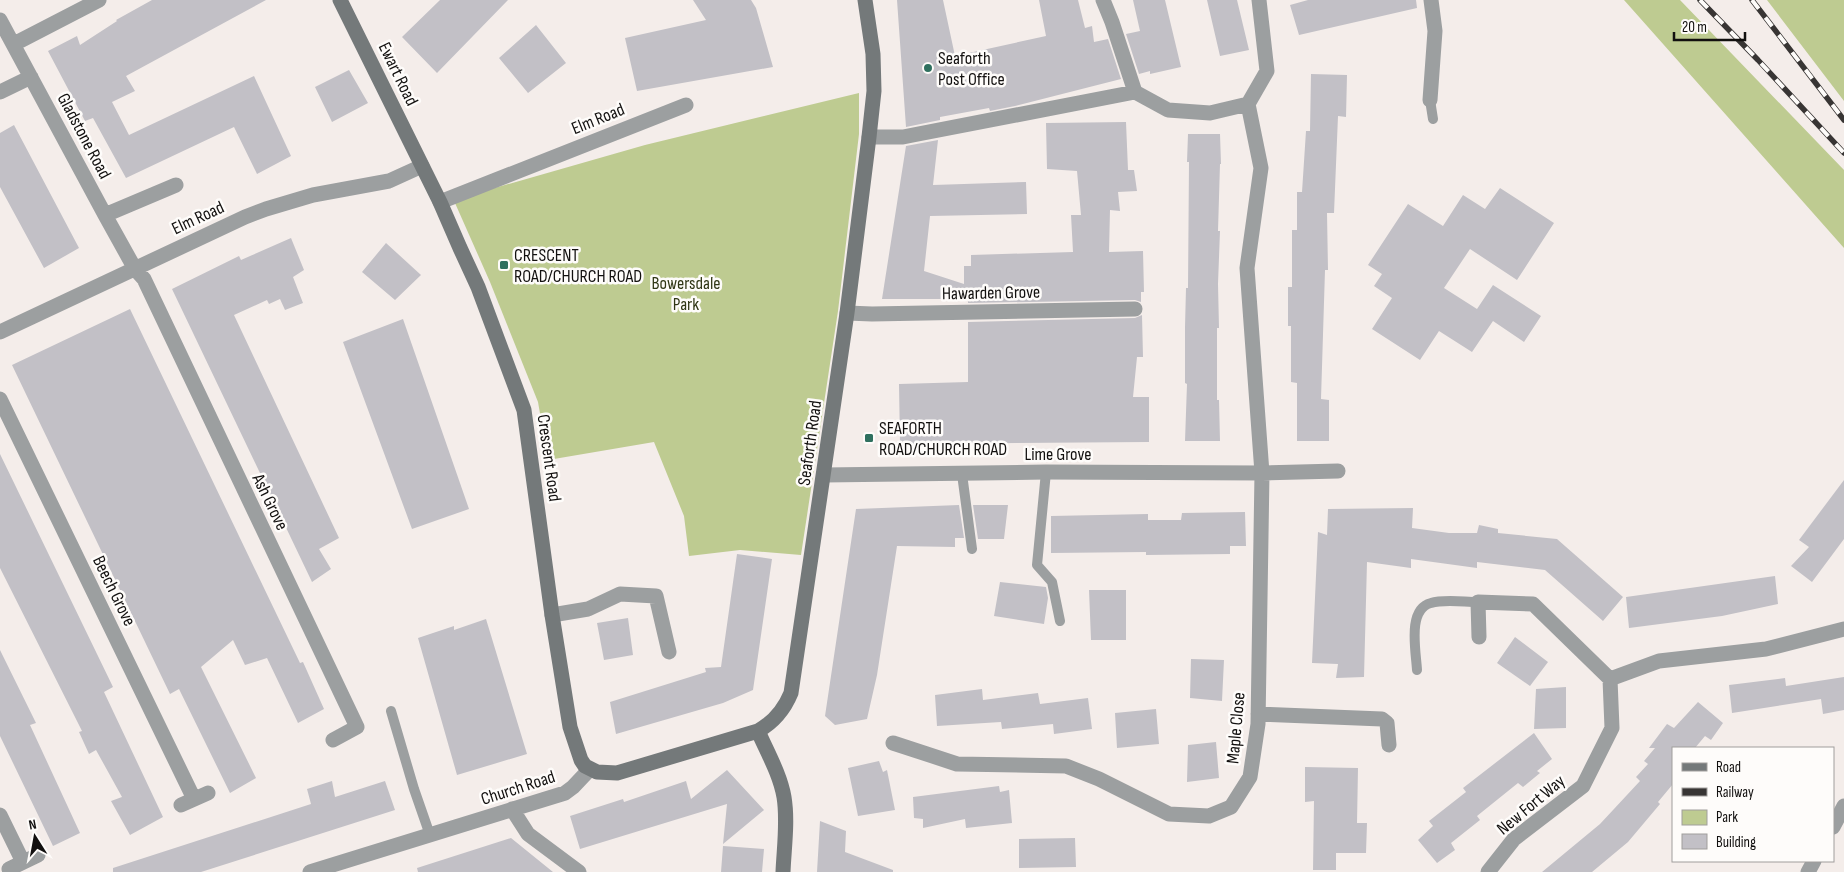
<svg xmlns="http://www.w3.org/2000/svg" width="1844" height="872" viewBox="0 0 1844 872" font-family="'Sofia Sans Condensed',sans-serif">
  <rect width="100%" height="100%" fill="#f4edea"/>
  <!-- green -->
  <path fill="#becb91" d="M1624,0h56l164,170v78z
    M1767,0h77v101z
    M859,93v41l-21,177 -37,244 -61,-5 -51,6 -5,-40 -30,-74 -106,18 -10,-58 -48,-120 -35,-79 36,-14 154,-44z"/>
  <!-- building -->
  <path fill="#c2c0c6" d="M152,0h114l-140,76 9,15 -23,11 17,33 125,-59 37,80 -34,18 -23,-47 -108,51 -33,-60 -8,3 -37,-70 29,-15 3,9 37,-24 -1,-1z
    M440,0h68l-71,73 -35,-36z
    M693,0h58l5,8 17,59 -136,24 -12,-53 81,-18z
    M897,0h46l12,56 91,-20 -7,-36h39l7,28 7,-2 2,16 14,-3 13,40 -106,27 -25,5 -1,-3 -49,9v3l-34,7z
    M1133,0h32l16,67 -31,7v-3l-11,3 -13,-40 14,-3z
    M1207,0h30l12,50 -29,6z
    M1308,0h108l1,8 -118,27 -9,-30z
    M536,25l30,38 -38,30 -29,-35z
    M349,70l19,33 -36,19 -17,-35z
    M1311,74l36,1 -1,42 -8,-1 -4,97h-7l1,57h-3l-4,129 8,1v41h-32v-58l-6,-1v-56h-3v-39h4v-57h5v-38h5l4,-61h4z
    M1126,122l2,48h6l3,21 -19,1 2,19 -10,-1 -1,42 34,-1 1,41h-3v10l-6,-2 -167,3v-4h-86l24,-153 32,-6 -5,45 93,-3 1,32 -97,2 -6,55 40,13v-18h7v-11l102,-3 -2,-37h10l-4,-44 -30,-2 -1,-46z
    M14,125l65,123 -35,20 -44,-81v-54z
    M1188,134h32l1,30h-1l-2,67h2l-2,53 1,44h-2v72h2l1,41h-35l2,-57 -2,-1v-56l1,-39h2l1,-126h-2z
    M1500,188l54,35 -37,57 -47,-31 -26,39 33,21 16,-24 48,31 -17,26 -31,-21 -21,31 -33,-21 -19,29 -48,-31 20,-31 -18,-12 8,-12 -14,-9 40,-61 35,22 20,-31 22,14z
    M291,238l13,32 -11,7 10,26 -18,7 -5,-11 -11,5 -2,-4 -33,15 105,223 -20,11 12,20 -19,13 -140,-293 67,-33 2,4z
    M386,243l35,32 -26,25 -33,-28z
    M130,309l170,354 3,-1 21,47 -26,14 -31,-65 -22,7 -12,-25 -32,27 55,111 -26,15 -51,-104 -9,5 -158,-329z
    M1142,315l1,42h-6l-4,40h16v45l-249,2 -1,-60 69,-2v-60l167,-4z
    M403,319l66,190 -57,20 -69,-187z
    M0,454l113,233 -9,5 59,125 -33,18 -19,-34 11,-4 -26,-47 -7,4 -10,-22 3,-1 -82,-163z
    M1844,480v59l-32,43 -21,-16 18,-19 -10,-7z
    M959,505l5,33h-9v9l-58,-1 -20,129 -10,44 -32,6 -10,-9 31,-207z
    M973,505h35l-4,34h-26z
    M1413,508l-1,20 37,5h28l2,-8 19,4v4l59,6 66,58 -20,24 -58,-51 -68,-8v6l-66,-9v9l-44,-6 -3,115 -28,1 2,-14 -26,-1 6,-131 9,3 1,-26z
    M1245,512l1,34h-16v8l-84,1v-3l-95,1v-37l97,-2v6h33l1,-7z
    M737,554l35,5 -19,131 -30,13 -107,31 -6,-32 96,-30 -1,-4 16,-1z
    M1775,576l3,28 -56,12 -93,12 -3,-31z
    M1000,582l46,5 2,11 -4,26 -50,-8z
    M1089,590h37v50h-35z
    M628,618l5,37 -29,5 -7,-37z
    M486,619l41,135 -70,21 -39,-137 36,-12v4z
    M1515,637l33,25 -18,24 -33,-23z
    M0,650l36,73 -6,2 50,108 -27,13 -53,-110z
    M1191,659l33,1 -2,41 -32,-3z
    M1844,677v33l-21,4 -2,-15 -89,14 -3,-28 56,-7 1,8z
    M1566,687v41l-32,1 2,-40z
    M982,689l1,11 55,-7 2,11 48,-6 4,31 -38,5 -1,-10 -51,5 -1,-7 -64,4 -2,-31z
    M1698,702l25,21 -12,17 -6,-4 -10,12h-22v36l-15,18 2,2 -32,38 -36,30h-50l58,-48 40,-43 -4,-4 12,-13 -4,-3 11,-13h-6l18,-24 7,4z
    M1156,709l3,35 -42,4 -2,-35z
    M1534,733l18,26 -15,12 3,2 -17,14 -5,-4 -41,33 3,4 -29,23 4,7 -18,13 -19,-23 15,-14 -4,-5 37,-29 -3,-4z
    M1216,742l3,36 -32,4 1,-37z
    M879,761l4,11 4,-2 8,40 -37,6 -10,-48z
    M1305,767l53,1 -1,55h10l-1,30h-30v17h-23l1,-69 -9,1z
    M727,770l37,40 -41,34 4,-40 -147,45 -10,-33 53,-17 1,3 62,-21 5,18z
    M332,781l3,16 50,-16 10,29 -194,62h-88v-4l198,-64 -4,-15z
    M999,786l1,6 9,-2 3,33 -46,5 -1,-9 -42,9v-9l-9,-1 -1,-21z
    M820,821l26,10 -1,21 48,18v2h-76z
    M511,838l42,34h-135l-1,-4z
    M1075,838l1,29 -57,1v-29z
    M723,846l41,3 -2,23h-41z"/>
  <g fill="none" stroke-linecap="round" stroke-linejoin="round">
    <!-- lane -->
    <path stroke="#9c9fa0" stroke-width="10" d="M1430,100l3,19
      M1046,472l-9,93 15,17 8,39
      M962,474l10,75
      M1417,670c-1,-19 -10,-61 14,-67 12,-4 33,-1 47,-1
      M391,711l23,78 16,46"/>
    <!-- street -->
    <path stroke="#9c9fa0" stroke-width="15" d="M1103,0l9,22 23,70
      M0,20l105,195 30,54 9,10 213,448 -24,13
      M14,44l85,-44
      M0,92l31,-15
      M1430,100l5,-69 -4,-31
      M1248,104l19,-33 -8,-71
      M869,137h34l10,-2 222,-43 33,18 42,3 38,-9
      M440,202l246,-97
      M105,215l71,-30
      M847,313l25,1 263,-5
      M0,332l245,-115 21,-8 47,-14 76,-14 33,-15
      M0,399l194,400
      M824,475l222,-3 216,1 76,-2
      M552,615l36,-6 32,-15 36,2 13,56
      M1479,637l-1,-35 55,2 77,75 2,49 -29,58 -69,53 -26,33
      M1610,679l49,-18 107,-12 78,-20
      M1258,714l124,5 5,4 2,22
      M893,743l64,21 109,2 33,13 70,35 40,2 22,-9 19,-30 8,-53 4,-251 -15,-205 14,-100 -13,-64
      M181,805l27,-12
      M512,809l16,25 51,38
      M0,815l23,47
      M1833,827l11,-21
      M9,869l29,-14
      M310,872l255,-79 8,-6 17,-18
      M1808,872l6,-11"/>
    <!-- secondary -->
    <path stroke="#74797a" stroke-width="15" d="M340,0l100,202 20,46 18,39 46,123 28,205 18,112 11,33 4,6 12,6 20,1 141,-42c16,-9 26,-21 33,-38l56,-380 22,-176 5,-46 -1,-37 -8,-54
      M758,731c9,21 22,43 26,66 4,24 0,51 -1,75"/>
    <!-- rail casing -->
    <g stroke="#383534" stroke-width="5.5">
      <path id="rail" d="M1700,0l58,60 86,93
        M1752,0l92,120"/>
    </g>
    <!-- rail -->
    <use href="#rail" stroke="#fefcfa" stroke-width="4" stroke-dasharray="11" stroke-linecap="butt"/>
  </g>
  <!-- markers -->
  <g fill="#2f705f" stroke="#fefcfa" stroke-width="2">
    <circle cx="928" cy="68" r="5"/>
    <rect x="499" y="260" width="10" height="10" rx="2.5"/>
    <rect x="864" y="433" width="10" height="10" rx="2.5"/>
  </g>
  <g text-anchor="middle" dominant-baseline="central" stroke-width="5" stroke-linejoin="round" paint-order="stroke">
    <!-- poi labels -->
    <g font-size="18" fill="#12100f" stroke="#fefcfa" text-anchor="start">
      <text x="938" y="58">Seaforth<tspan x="938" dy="21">Post Office</tspan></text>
      <text x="514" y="255">CRESCENT<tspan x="514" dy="21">ROAD/CHURCH ROAD</tspan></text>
      <text x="879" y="428">SEAFORTH<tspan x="879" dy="21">ROAD/CHURCH ROAD</tspan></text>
    </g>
    <!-- street labels -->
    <g font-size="18" fill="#12100f" stroke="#fefcfa">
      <text transform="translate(398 74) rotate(64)">Ewart Road</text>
      <text transform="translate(598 119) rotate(-22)">Elm Road</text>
      <text transform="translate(84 136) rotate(62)">Gladstone Road</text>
      <text transform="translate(198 218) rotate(-25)">Elm Road</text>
      <text transform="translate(991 293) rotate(-1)">Hawarden Grove</text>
      <text transform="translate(810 443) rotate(-82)">Seaforth Road</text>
      <text x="1058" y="454">Lime Grove</text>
      <text transform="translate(549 458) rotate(82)">Crescent Road</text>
      <text transform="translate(270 502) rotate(64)">Ash Grove</text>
      <text transform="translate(114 591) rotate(64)">Beech Grove</text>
      <text transform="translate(1236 728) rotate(-85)">Maple Close</text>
      <text transform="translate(518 788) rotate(-18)">Church Road</text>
      <text transform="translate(1531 805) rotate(-40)">New Fort Way</text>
    </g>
    <!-- park labels -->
    <g font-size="18" fill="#313716" stroke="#fefcfa">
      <text x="686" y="283">Bowersdale<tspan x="686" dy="21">Park</tspan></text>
    </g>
  </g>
  <!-- legend -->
  <rect x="1672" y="747" width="162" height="115" fill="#fefcfa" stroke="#a09e9c"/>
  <rect x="1682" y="763" width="25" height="8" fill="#74797a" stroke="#a09e9c"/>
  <text x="1716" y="772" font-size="15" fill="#12100f">Road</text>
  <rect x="1682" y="788" width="25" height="8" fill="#383534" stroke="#a09e9c"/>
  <text x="1716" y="797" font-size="15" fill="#12100f">Railway</text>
  <rect x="1682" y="810" width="25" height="15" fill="#becb91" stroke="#a09e9c"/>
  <text x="1716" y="822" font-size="15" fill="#12100f">Park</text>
  <rect x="1682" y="834" width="25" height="15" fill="#c2c0c6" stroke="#a09e9c"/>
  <text x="1716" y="847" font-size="15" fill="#12100f">Building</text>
  <!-- north arrow -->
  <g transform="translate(35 837) rotate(349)" stroke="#fefcfa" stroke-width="4" paint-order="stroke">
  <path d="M0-4L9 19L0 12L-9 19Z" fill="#12100f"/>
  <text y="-8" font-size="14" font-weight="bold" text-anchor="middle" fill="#12100f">N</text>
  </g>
  <!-- scale -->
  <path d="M1674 32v8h71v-8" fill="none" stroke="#12100f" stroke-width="2.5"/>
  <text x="1682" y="32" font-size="15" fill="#12100f" stroke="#fefcfa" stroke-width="4" paint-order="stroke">20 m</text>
</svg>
